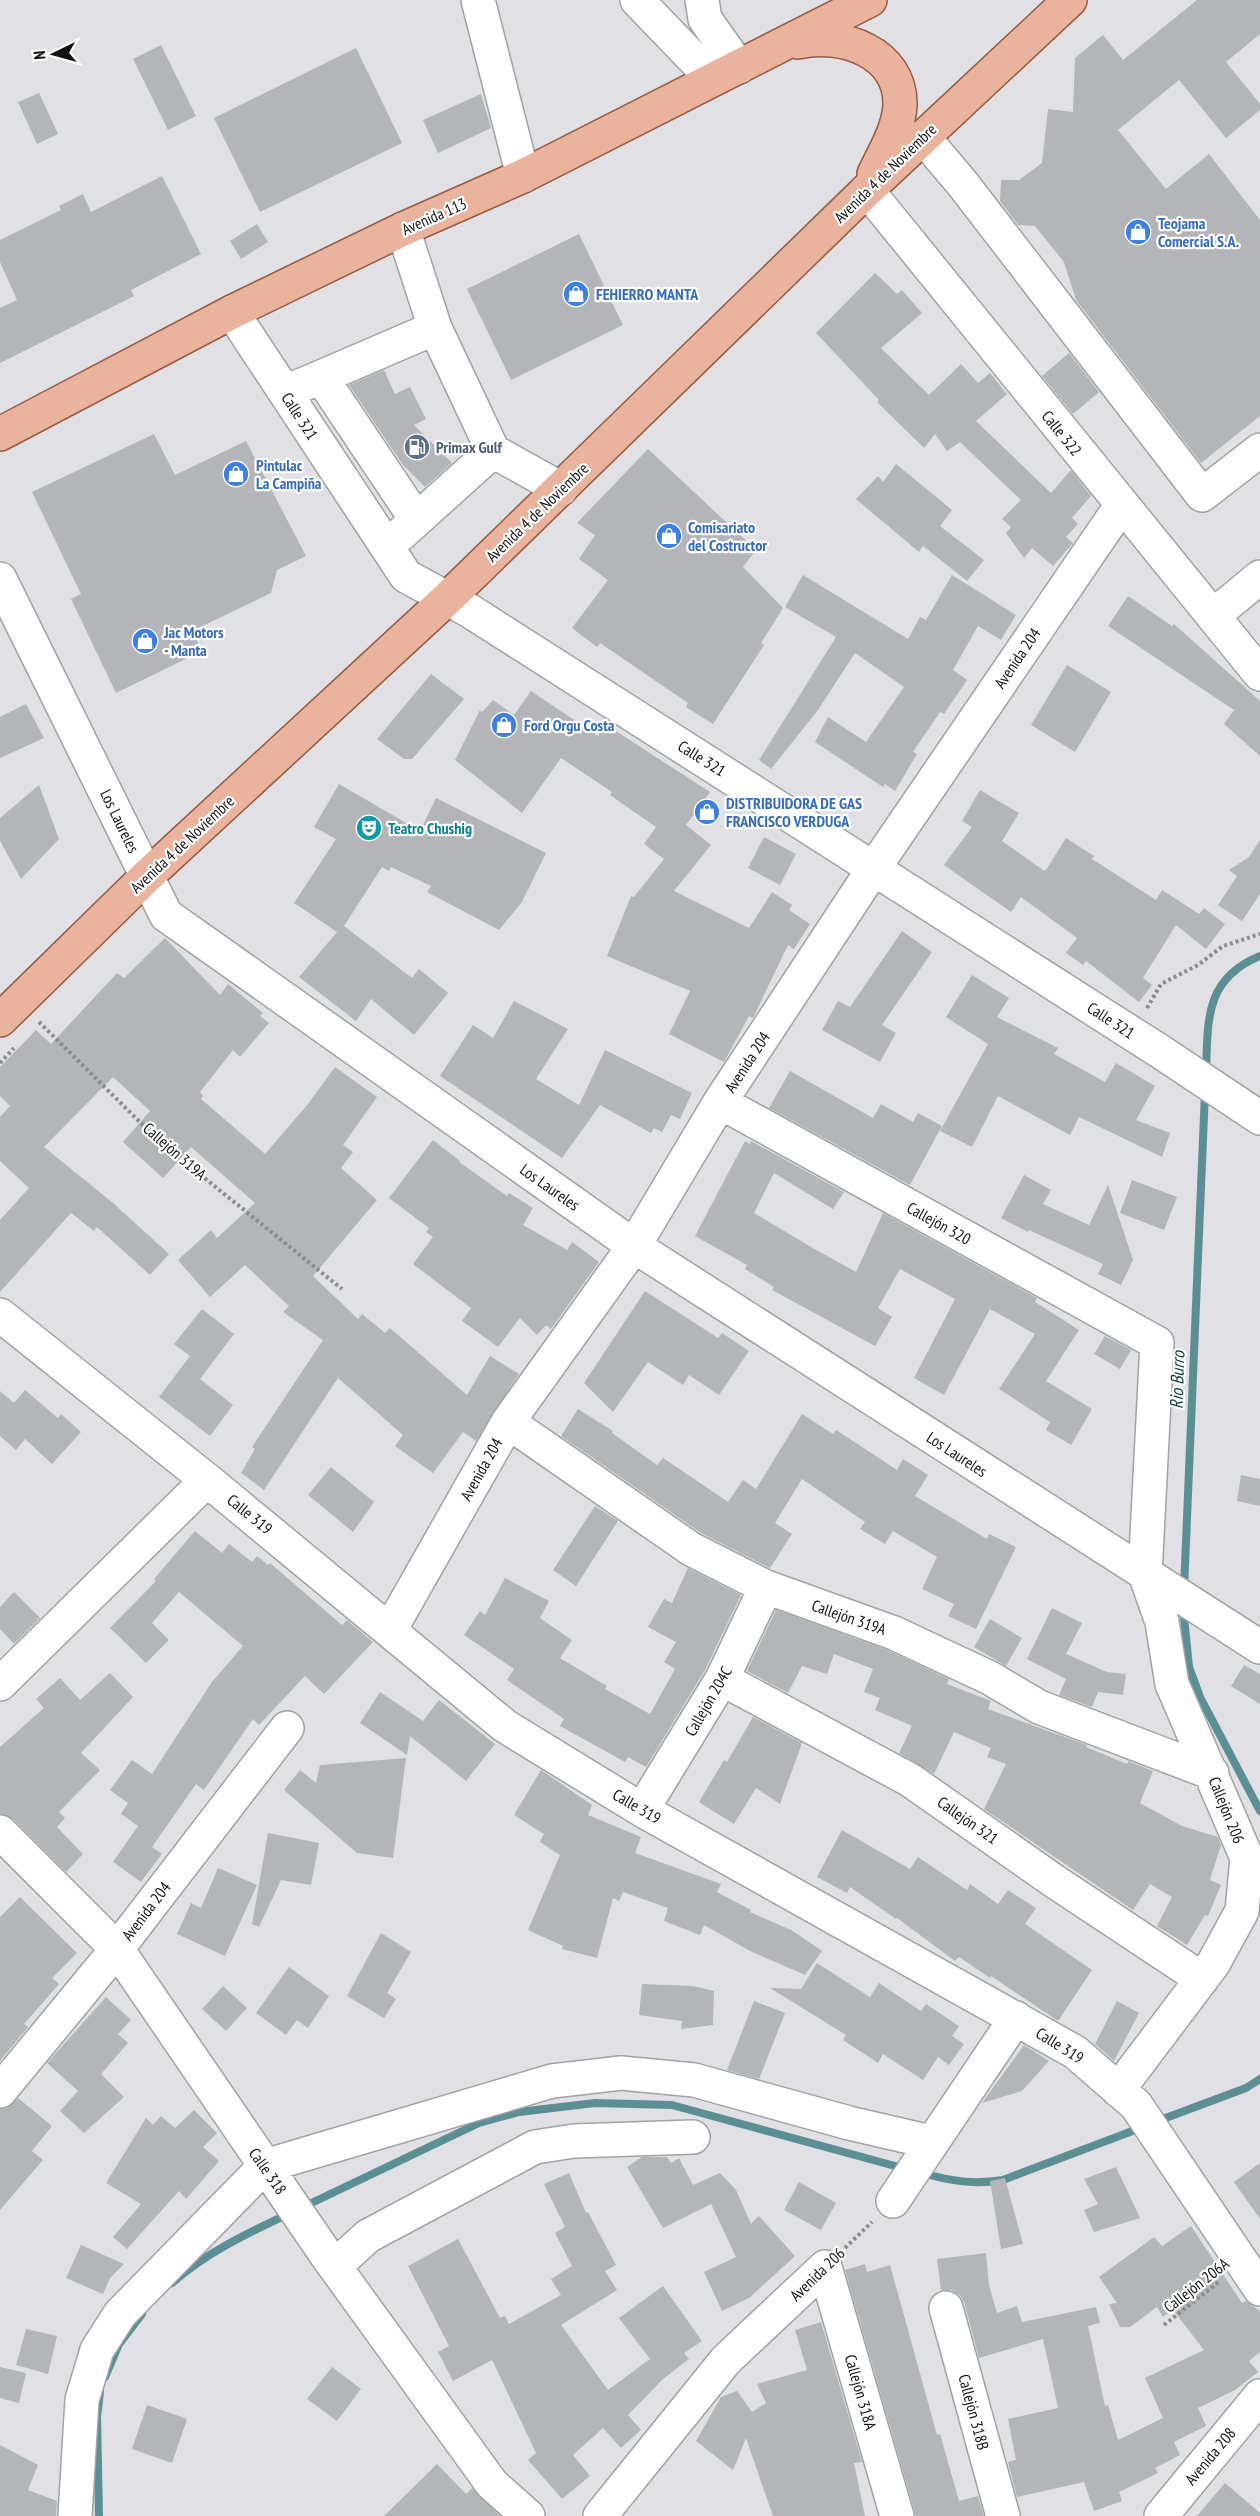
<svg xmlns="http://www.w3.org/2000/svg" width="1260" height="2516" viewBox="0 0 1260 2516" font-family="'PT Sans Narrow',sans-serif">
  <rect width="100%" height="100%" fill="#e0e0e5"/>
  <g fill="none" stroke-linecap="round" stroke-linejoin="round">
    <!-- stream -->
    <path stroke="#5c8f94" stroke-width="8" d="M1206,1073c2,-52 -2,-94 54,-117
      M1184,1589l21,-497
      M1183,1607l6,60 11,30 60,114
      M1155,2122l91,-34 14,-9
      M922,2173c29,8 51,12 81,7l140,-53
      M301,2208l178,-85 40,-11 76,-9 77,2 234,64
      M172,2283c35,-31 76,-50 118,-70
      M105,2377l14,-33 23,-30
      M99,2516l-2,-99 3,-25"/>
  </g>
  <!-- building -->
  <path fill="#b4b5b9" d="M1197,0h63v34l-34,28 34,42v6l-34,28 -47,-58 -61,50 48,59 43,-35 51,66v196l-59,47 -125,-163 -12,-38 -29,-36 -17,-1 -18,-24 1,-21h18l23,-17 6,-54 25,3 2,-54 28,-23 20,25z
    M161,45l35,71 -28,14 -35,-71z
    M356,48l46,95 -142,69 -46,-94z
    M39,93l19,41 -21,10 -19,-42z
    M481,94l10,34 -53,25 -15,-33z
    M162,176l39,78 -70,36 3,6 -134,67v-55l17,-8 -17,-38v-22l61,-30 -2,-4 24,-12 8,18z
    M257,224l11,18 -27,17 -11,-18z
    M579,234l44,91 -112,55 -44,-91z
    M875,273l22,21 5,-4 20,23 -41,35 48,47 32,-31 17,19 12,-10 17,21 -31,27 75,72 20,-23 20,26 -19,22 6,6 -12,13 7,6 -20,23 -21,-18 -8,10 -18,-25 5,-6 -9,-8 19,-19 -61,-58 -13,9 -12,-17 -11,14 -47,-46 2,-2 -63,-67z
    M1069,353l30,39 -26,22 -31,-38z
    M384,370l11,24 15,-7 16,32 -12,6 38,38 -27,24 -22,-22 -54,-80z
    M154,434l21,41 71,-34 60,115 -29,14 -6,23 -79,38 10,20 -86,42 -45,-94 10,-5 -49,-102z
    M648,449l108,101 -13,17 40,41 -22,35 3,2 -51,79 -27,-17 2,-4 -88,-60 -3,4 -25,-19 36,-48 -29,-21 16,-24 -18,-12z
    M896,464l56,46 -12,16 44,34 -17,21 -44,-35 -4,6 -63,-53 22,-23 5,6z
    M803,575l105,64 12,-22 6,3 26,-45 64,40 -15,25 -23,-14 -25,44 14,10 -23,34 -4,-2 -27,40 4,2 -22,37 -10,-7 -2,3 -68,-45 13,-25 38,25 38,-55 -49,-34 -37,57 -47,59 -12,-9 77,-123 -51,-30z
    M1128,596l44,30 2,-2 86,77v55l-36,-32 10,-14 -126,-84z
    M1067,665l44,27 -36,60 -44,-27z
    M431,674l33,25 -52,60h-8l-27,-20z
    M531,691l67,45 7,-12 105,68 -24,33 25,20 -37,46 75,37 23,-36 20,13 -3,5 21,14 -16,25 -6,-4 -35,73 -4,-2 -25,46 -55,-28 21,-43 -83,-35 24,-60 3,1 30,-38 -20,-15 12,-17 -46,-32 2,-3 -51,-34 -39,55 -67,-53 25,-50 2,2 11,-12 21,15z
    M26,704l18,34 -44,20v-41z
    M339,784l81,47 16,-33 110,55 -24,49 -23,28 -72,-38 4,-6 -40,-19 -2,4 -7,-4 -38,59 68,52 7,-9 29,24 -34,42 -43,-36 -15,22 -57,-44 38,-45 -43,-29 42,-64 -22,-12z
    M39,785l20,54 -38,40 -21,-38v-23z
    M980,790l39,23 -17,28 41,29h3l20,-32 28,18 -2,3 64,41 6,-10 37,24 5,-6 21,16 -19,25 -30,-24 -33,53 9,7 -13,17 -53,-41 -3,4 -17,-12 11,-15 -56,-41 -10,15 -67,-47 28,-38 -10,-6z
    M764,837l32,17 -16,31 -32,-17z
    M1260,840v54l-18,27 -24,-16 19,-29 -8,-6 20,-13z
    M902,931l30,21 -50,73 14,8 -16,29 -58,-32 16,-29 12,6z
    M165,938l55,57 8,-11 35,29 -3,3 9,7 -29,34 -7,-7 -33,42 3,4 -2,3 64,55 43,-50 27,-37 42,30 -34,48 10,7 -12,16 36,32 -64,76 45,43 4,-5 23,19 5,-5 77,67 23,-39 29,18 -43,67 -13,-9 -30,41 -38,-27 8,-11 -65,-57 -74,112 -23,-17 14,-24 -3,-2 71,-107 -40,-28 6,-6 -44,-41 -35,32 -32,-37 33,-30 6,8 38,-35 -64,-56 -28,31 -40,-36 27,-31 -37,-34 -69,70 69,56 56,51 -19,21 -53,-48 -3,4 -23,-18 -71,79v-72l29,-32 -29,-27v-44l10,-11 -10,-10v-29l36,-37 15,14 66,-71 7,5z
    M972,975l37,23 -12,19 61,31 -4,6 51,28 11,-19 39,23 -19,34 34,13 -8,24 -83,-40 -9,18 -72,-39 -26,51 -32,-16 48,-87 -42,-27z
    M514,1001l54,28 -32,50 43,26 26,-55 87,43 -12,26 -9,-4 -9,17 -8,-4 -3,5 -51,-28 -38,53 -122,-82 33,-51 20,13z
    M790,1071l83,47 8,-14 32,18 5,-9 24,13 -32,59 -141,-77z
    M433,1140l27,21 -1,1 48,34 2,-3 24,15 -10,17 44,25 5,-8 27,20 -48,67 -5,-4 -9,10 -17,-17 -22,29 -36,-26 9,-13 -58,-44 20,-27 -7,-5 3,-4 -40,-30z
    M745,1141l5,3 1,-3 93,51 -11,17 -59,-36 -20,40 57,34 45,25 27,-59 154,85 -2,4 44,28 -33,51 46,28 -21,36 -25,-15 4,-8 -51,-33 36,-55 -45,-25 -46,86 -30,-17 41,-79 -55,-30 -22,39 14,9 -17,29 -103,-56 2,-3 -29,-18 2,-4 -52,-29z
    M1024,1175l27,15 -8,14 46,21 19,-40 25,75 -12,25 -23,-11 5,-10 -74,-34 -1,2 -27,-14z
    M1132,1180l45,17 -13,33 -44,-17z
    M645,1291l73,47 4,-5 27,18 -30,44 -30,-20 -6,10 -35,-23 -35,50 -29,-29z
    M202,1309l32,25 -34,45 33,26 -23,31 -51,-39 31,-41 -16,-12z
    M1105,1336l26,14 -11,19 -26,-15z
    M25,1390l33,28 3,-4 20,18 -29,32 -27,-25 -9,11 -16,-14v-45l14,12z
    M578,1409l35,22 -1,2 45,32 6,-7 65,44 15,-22 13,9 46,-75 31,20 3,-4 61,40 6,-11 25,16 -13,21 72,43 2,-5 27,13 -40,82 -28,-13 6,-12 -32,-15 15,-32 -44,-26 -8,13 -25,-15 5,-7 -63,-43 -27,44 17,11 -22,34 -69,-35 -140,-97z
    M331,1467l43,35 -21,30 -45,-37z
    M1241,1475l19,4v27l-23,-5z
    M595,1506l23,15 -42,65 -23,-16z
    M195,1531l27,22 7,-9 23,18 5,-6 11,9 2,-2 72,62 5,-5 26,22 -49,52 -19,-18 -46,49 -6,-6 -49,71 -8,-6 -44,63 10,7 -21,28 -28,-20 25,-36 -17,-12 7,-11 -18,-13 22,-30 20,14 60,-92 31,-36 -64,-54 -27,31 17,17 -23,23 -36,-35 46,-47 -2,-2z
    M688,1568l53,27 -36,75 -59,97 -18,-10 -3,5 -65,-36 4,-7 -57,-39 7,-11 -50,-34 16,-24 5,4 20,-37 44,23 -9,17 32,22 -12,18 47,28 -2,3 45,25 25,-45 -11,-7 12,-20 -28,-15 16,-28 8,4z
    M14,1592l26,26 -26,26 -14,-15v-22z
    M1052,1608l30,15 -16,31 41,18 19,2 -3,21 -25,-3 -6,15 -33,-12 7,-16 -39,-20z
    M776,1610l111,40 62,29 -2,5 44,17 -3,8 99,36 -1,2 41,17 1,-3 25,10 -13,32 42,23 36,11 3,8 -11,35 11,5 -13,31 -3,-1 -18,30 -30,-19 15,-29 -22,-13 -17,26 -149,-101 22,-45 -19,-7 4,-9 -37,-16 -20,42 -35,-21 13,-27 -37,-16 5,-12 -16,-6 9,-23 -39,-15 -7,20 -25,-8 -14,27 -41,-22z
    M990,1619l32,19 -16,28 -32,-19z
    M1244,1665l16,9v30l-29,-18z
    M110,1673l23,24 -52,56 19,17 -41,42 6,6 -8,9 26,27 -17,18 -53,-53 -13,-5v-67l44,-39 -8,-9 24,-21 20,22z
    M380,1692l43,29 16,-21 56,44 -29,37 -56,-45 -3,19 -47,-32z
    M753,1717l49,26 -22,61 -24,-16 -22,36 -35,-22 25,-42 3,2z
    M406,1758l-13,100 -36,-5 -73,-63 16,-20 16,13 4,-18z
    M541,1770l51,35 -4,10 53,22 -6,16 86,31 -4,8 34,18 -1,2 43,19 29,20 -17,24 -55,-24 -46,-26 -4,10 -36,-14 4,-13 -45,-16 -4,9 -6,-3 -16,60 -35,-9 1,-3 -35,-16 32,-75 -20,-13 4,-8 -30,-19z
    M842,1830l68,39 8,-12 49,33 3,-6 28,20 10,-14 28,18 -11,16 67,46 -34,51 -67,-45 -1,2 -31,-21 -4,4 -58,-43 -1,1 -46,-32 -3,6 -30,-16z
    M268,1833l51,10 -8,42 -30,-5 -22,47 -7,-3z
    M218,1868l39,17 -32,71 -48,-22 14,-31 10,5z
    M20,1897l57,56 -25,25 7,6 -35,40 4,3 -28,34v-144z
    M381,1933l30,19 -24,41 9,6 -12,19 -37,-22z
    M817,1963l53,34 9,-14 42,28 5,-7 33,22 -7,10 12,8 -15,21 -11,-8 -15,23 -40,-26 -5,9 -35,-23 3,-5 -76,-47 31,1z
    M289,1967l40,29 -21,32 -11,-8 -11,15 -30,-22z
    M642,1984l51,2 21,5 -1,34 -32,4 1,-8 -43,-6z
    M223,1986l24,22 -21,23 -24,-22z
    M106,1997l25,23 -13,14 10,9 -27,31 23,23 -40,36 -24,-22 18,-20 -31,-28z
    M754,2001l31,12 -26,66 -32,-9z
    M1117,2001l22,12 -25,48 -19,-17z
    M1024,2045l25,16 -27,30 -40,12z
    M18,2098l34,28 -20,25 11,9 -43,50v-101l7,-1z
    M194,2110l23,23 -14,14 16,14 -33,38 -7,-8 -52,58 -14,-12 28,-33 -35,-21 40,-65 7,7 8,-9 14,12z
    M642,2157h25l4,6 8,-5 14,27 27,-12 16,17 15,34 8,-8 36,40 -46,42 -27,13 -18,-39 32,-15 -25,-53 -48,24 -36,-61z
    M1260,2163v56l-26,-37z
    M1116,2167l24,51 -46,14 -10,-22 14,-6 -14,-25z
    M569,2173l17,40 2,-1 28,53 -11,6 12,19 -56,35 47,65 42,-31 -31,-41 44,-32 39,55 -18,12 5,6 -26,20 -35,36 13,15 -20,18 -18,-20 -30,27 17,21 -28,23 -34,-39 8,-7 -44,-93 -39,21 -15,-29 11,-6 -41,-80 50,-27 42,79 5,-2 4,8 52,-29 -10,-16 21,-13 -17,-33 10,-6 -21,-43z
    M1005,2178l18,66 -22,5 -11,-68z
    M799,2182l37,21 -15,27 -37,-20z
    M1191,2226l51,77 4,-2 14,10v41l-11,9 9,11 -23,18 -37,18 8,18 -32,16 6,13 -25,13 3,5 -39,19 3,9 -28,10 -10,-29 -67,15 -9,-35 8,-2 -8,-41 50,-11 -15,-69 -64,19 -15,-56 -4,-7 -9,-5h-10l-4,-31 49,-6 3,32 8,28 20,-7 5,16 74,-15 4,16 -12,3 17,80 3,-1 10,35 45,-22 -18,-40 59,-28 -31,-40 -10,7 -6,-10 -27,20h-10l-11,-23 8,-1 -18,-26 55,-40 8,9z
    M81,2245l43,19 -14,14 -7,16 -37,-16z
    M865,2264l2,8 23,-7 47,170 3,-1 19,67 19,-5 6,20h-68l-71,-246z
    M821,2322l41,140 -8,1 11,53h-92l-27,-78 -13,32 -37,-29 25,-44 16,-6 15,21 14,-9 -9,-19 50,-14 -12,-40z
    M26,2329l31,7 -9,38 -32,-9z
    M0,2367l26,6 -7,30 -19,-5z
    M332,2367l29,22 -24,32 -30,-22z
    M147,2405l40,14 -15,44 -40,-14z
    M0,2445l38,20 -10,25 29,11 -1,15h-56z
    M437,2464l29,30 6,-6 28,28h-116z
    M1225,2483l35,30v3h-63z"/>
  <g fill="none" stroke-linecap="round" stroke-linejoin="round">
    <!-- minor casing -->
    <g stroke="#a1a2a6" stroke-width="36">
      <path id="minor" d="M478,0l45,176
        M637,0l76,79
        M702,0l3,19 34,48
        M923,137l39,46 240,312 58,-45
        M867,190l393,484
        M403,229l32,99 58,123 68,38
        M232,312l174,264 64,35 691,441 99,66
        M321,377l114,-49
        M285,392l36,-15 95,142
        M401,534l92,-83
        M0,579l166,336 468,331 626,401
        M1213,616l47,-39
        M720,1102l437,241 -12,231 17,48 10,62 75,174 -5,53 -29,53 -95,126
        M0,1315l207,165 298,246 137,84 433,242 61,53 124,184
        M508,1422l183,127 75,38 128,46 96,45 49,29 173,66
        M390,1630l118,-208 126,-176 86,-144 154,-234 247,-362
        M722,1679l188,101 144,101 148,98
        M0,1684l207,-204
        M642,1810l80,-131 44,-92
        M0,1832l117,117 210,307 165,228 36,32
        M0,2091l117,-142 170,-221
        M893,2201l123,-183
        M335,2266l33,-30 167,-89 39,-6 119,-4
        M946,2308l57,208
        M75,2516l7,-116 15,-50 23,-36 145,-148 287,-85 69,-8 73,7 155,43 82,19
        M600,2516l126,-156 99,-93 72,249
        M1161,2516l99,-120"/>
    </g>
    <!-- major casing -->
    <g stroke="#965a42" stroke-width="36">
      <path id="major" d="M798,42c44,-10 103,10 102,63 -1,24 -16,48 -26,69
        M0,434l232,-122 171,-83 120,-53 347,-176
        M0,1020l147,-144 302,-279 418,-407 203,-190"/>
    </g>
    <!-- path -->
    <path stroke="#8b8b8f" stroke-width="4" stroke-dasharray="3 3" stroke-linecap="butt" d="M1147,1008l14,-24 37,-19 25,-19 37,-12
      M39,1022l122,121 181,146
      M0,1063l14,-15
      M845,2248l27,-26
      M1164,2325l56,-44"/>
    <!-- minor -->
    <use href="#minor" stroke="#fff" stroke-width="33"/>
    <!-- major -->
    <use href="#major" stroke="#eab39d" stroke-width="33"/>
  </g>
  <!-- icons -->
  <defs>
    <g id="shop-disc" transform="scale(1.35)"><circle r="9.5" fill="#3f7fe0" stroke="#fff"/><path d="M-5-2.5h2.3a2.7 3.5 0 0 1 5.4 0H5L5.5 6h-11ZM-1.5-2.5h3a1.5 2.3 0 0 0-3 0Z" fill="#fff"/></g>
    <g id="fuel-disc" transform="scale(1.35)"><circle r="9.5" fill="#5c6f8a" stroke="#fff"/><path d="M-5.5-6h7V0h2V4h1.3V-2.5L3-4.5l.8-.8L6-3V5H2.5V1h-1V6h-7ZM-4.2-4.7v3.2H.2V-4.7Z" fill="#fff"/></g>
    <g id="theatre-disc" transform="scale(1.35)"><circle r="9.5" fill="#0f9aa8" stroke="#fff"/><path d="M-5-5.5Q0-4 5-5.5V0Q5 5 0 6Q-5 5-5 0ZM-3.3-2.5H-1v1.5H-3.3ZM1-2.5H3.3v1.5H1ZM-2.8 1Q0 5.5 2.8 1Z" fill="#fff"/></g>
  </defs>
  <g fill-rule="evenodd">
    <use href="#shop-disc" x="1138" y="232"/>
    <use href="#shop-disc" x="576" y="294"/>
    <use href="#fuel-disc" x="417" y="447"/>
    <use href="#shop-disc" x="236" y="474"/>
    <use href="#shop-disc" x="669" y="536"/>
    <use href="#shop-disc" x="145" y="641"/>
    <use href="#shop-disc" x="504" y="725"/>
    <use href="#shop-disc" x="707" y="812"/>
    <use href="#theatre-disc" x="369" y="828"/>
  </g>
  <g text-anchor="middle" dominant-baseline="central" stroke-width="4.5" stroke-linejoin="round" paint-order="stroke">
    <!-- street labels -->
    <g font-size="16" fill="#131315" stroke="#fff">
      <text transform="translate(885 173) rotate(-44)">Avenida 4 de Noviembre</text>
      <text transform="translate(434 216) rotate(-24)">Avenida 113</text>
      <text transform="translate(300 416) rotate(57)">Calle 321</text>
      <text transform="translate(1062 433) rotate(51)">Calle 322</text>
      <text transform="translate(537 512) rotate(-44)">Avenida 4 de Noviembre</text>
      <text transform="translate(1017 658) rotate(-56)">Avenida 204</text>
      <text transform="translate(702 758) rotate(32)">Calle 321</text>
      <text transform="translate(120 821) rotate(64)">Los Laureles</text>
      <text transform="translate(182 844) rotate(-43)">Avenida 4 de Noviembre</text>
      <text transform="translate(1111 1020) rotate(33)">Calle 321</text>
      <text transform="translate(747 1062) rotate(-57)">Avenida 204</text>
      <text transform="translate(175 1151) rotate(41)">Callejón 319A</text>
      <text transform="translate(550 1187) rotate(35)">Los Laureles</text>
      <text transform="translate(939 1223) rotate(29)">Callejón 320</text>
      <text transform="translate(957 1454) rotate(33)">Los Laureles</text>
      <text transform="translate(481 1469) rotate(-61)">Avenida 204</text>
      <text transform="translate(250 1514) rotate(39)">Calle 319</text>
      <text transform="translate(849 1617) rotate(19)">Callejón 319A</text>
      <text transform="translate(708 1701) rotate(-60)">Callejón 204C</text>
      <text transform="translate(637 1806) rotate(30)">Calle 319</text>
      <text transform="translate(1227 1810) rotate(68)">Callejón 206</text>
      <text transform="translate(968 1820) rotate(35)">Callejón 321</text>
      <text transform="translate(146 1911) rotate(-53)">Avenida 204</text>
      <text transform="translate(1060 2045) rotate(32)">Calle 319</text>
      <text transform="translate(268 2171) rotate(55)">Calle 318</text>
      <text transform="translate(817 2274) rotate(-44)">Avenida 206</text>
      <text transform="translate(1196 2285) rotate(-38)">Callejón 206A</text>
      <text transform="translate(861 2392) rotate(74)">Callejón 318A</text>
      <text transform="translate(974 2412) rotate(75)">Callejón 318B</text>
      <text transform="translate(1210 2456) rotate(-50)">Avenida 208</text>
    </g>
    <!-- shop labels -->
    <g font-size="16" font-weight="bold" fill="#366cbe" stroke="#fff" text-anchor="start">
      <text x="1158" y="223">Teojama<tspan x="1158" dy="18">Comercial S.A.</tspan></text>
      <text x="596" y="294">FEHIERRO MANTA</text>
      <text x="256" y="465">Pintulac<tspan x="256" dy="18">La Campiña</tspan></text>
      <text x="688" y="527">Comisariato<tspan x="688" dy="18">del Costructor</tspan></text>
      <text x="164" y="632">Jac Motors<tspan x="164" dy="18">- Manta</tspan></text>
      <text x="524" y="725">Ford Orgu Costa</text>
      <text x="726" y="803">DISTRIBUIDORA DE GAS<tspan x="726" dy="18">FRANCISCO VERDUGA</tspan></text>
    </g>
    <!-- service labels -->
    <g font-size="16" font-weight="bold" fill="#4e5e75" stroke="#fff" text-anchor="start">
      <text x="436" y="447">Primax Gulf</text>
    </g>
    <!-- culture labels -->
    <g font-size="16" font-weight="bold" fill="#0d838f" stroke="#fff" text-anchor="start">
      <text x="388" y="828">Teatro Chushig</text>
    </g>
    <!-- water labels -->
    <g font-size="18" font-style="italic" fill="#0a3d41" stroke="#fff">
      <text transform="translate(1177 1380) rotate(-88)">Rio Burro</text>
    </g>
  </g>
  <!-- north arrow -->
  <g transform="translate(54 54) rotate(265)" stroke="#ffffff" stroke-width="4.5" paint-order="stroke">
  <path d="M0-4.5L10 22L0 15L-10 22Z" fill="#131315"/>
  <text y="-9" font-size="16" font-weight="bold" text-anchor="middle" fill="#131315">N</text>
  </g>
</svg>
